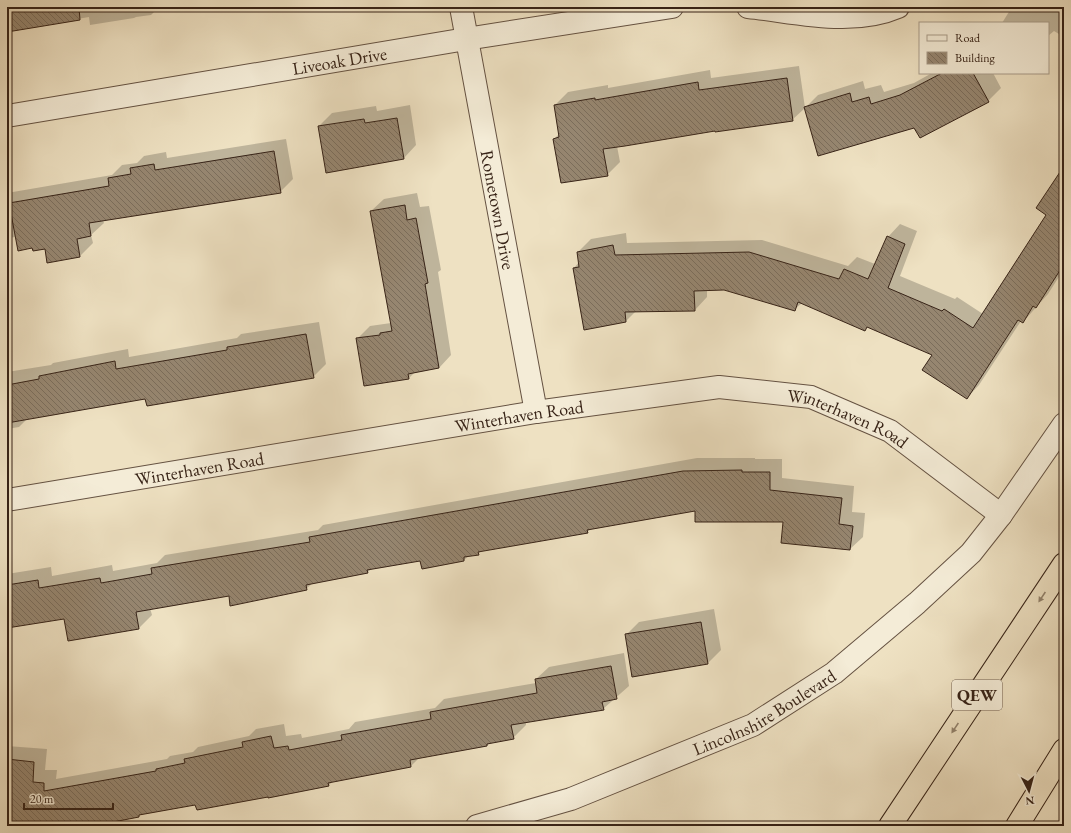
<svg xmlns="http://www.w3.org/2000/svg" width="1071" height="833" viewBox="0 0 1071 833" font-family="'EB Garamond',serif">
  <defs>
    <pattern id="building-back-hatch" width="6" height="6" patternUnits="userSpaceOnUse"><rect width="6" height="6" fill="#968670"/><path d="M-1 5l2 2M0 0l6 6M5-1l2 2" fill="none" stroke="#7b6d5b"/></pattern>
  </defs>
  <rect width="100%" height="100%" fill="#eee1c2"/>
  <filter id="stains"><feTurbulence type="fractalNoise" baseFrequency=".005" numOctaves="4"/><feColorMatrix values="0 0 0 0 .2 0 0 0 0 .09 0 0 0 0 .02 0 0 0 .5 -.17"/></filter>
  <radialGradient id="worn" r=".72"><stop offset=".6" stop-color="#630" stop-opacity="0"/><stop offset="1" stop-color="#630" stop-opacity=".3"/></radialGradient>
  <!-- shadow -->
  <path fill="#0003" d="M7,7h179l-32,5 -3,3 -15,2 -2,1 -44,7 -1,-8 -82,14z
    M1012,7h52v22l-5,5 -5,-3 -6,5v-13h-46z
    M799,66l6,42 -13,12 -76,10 -99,16 3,16 -13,13 -53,-36 5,-5 -4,-29 13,-13 40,-7v3l102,-18 1,8z
    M932,73h61l8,15 -13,13 -73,26 -110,-19 13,-13 45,-14 2,8 16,-4 3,7 30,-9z
    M410,105l6,40 -12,13 -85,-32 13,-13 44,-7 1,5z
    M286,139l7,40 -13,13 -177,28 1,3 -13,12 2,8 -13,13 -32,5 -2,-13 -13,-1 -17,-10 -9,1v-45l105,-18 10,-10 15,-2 7,-7 22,-4 1,6z
    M1064,167v102l-16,25 -25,28 -2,-1 -42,64 -12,13 -34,-43 -65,-29 -3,3 -63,-26 -7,6 -71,-20h-17v8l-12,13 -59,1 -10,10 -52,-53 5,-6 -1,-10 13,-13 35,-6 1,10 135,-3 86,26 9,-9 18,7 13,-27 12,-13 17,7 -17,45 55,23 2,-2 26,17 64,-99z
    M417,193l3,14 9,-1 12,64 -3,2 13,83 -12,13 -23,3 -7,7 -44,7 -8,-46 13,-13 21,-3 -20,-112 13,-12z
    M319,322l7,42 -13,13 -167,21 -119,21 -8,8 -12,2v-57l44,-7 2,-2 75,-14 1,8 108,-19 4,-4z
    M697,458h58v1h27v19l72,8 -2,26 13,1 -2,24 -13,12 -66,-28 -88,-11 -105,19 -4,3 -105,18 -4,4 -9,2 -5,4 -43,-1 -49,9 -4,4 -54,10 -8,7 -77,6 -79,13 2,7 -13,13 -74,-10 -58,9v-53l44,-7 1,9 60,-11 1,6 44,-8 8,-8 153,-25 5,-5z
    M714,609l7,41 -13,13 -82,-28 13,-13z
    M624,653l5,33 -26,23 -77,13v3l-13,13 -23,4 -3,4 -67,11 -9,9 -78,15 -5,5 -60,10 -72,7 -55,10 -2,3 -23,4 -3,3 -16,3h-44l-46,-4v-76l40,3 -2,21h12l-1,9 111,-20 3,-3 23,-4 5,-5 51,-11 7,-7 28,-5 2,12 15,-2 1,4 47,-9 6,-7 80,-14 9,-9 92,-16v-4l13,-12z"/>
  <!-- building -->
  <path fill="url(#building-back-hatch)" stroke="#372317" d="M7,7h72l1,13 -73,12z
    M942,73h31l16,29 -69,36 -6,-10 -96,28 -14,-49 46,-14 2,9 17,-5 2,7 29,-9z
    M787,78l6,43 -78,11v-1l-90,15 -22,3 5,27 -47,7 -8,-44 6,-2 -5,-32 41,-7v2l103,-18 1,8z
    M397,118l7,41 -78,14 -8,-47 46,-7 1,4z
    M274,151l7,42 -192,30 2,13 -14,3 3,18 -33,6 -2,-14 -12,2 -1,-3 -14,3 -9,-48 100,-17 -1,-8 23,-4 -1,-6 24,-4 1,6z
    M1064,166v98l-28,44 -3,-2 -10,17 -5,-3 -51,79 -45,-29 10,-15 -65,-28 -2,4 -67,-29 -3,9 -71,-21 -30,1 1,20 -70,1 1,10 -42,8 -11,-62 6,-1 -2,-15 36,-7 2,10 134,-3 90,27 5,-10 24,10 19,-43 18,8 -17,44 54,23 2,-2 29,19 73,-113 -10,-7z
    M405,205l2,15 9,-2 12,65 -3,1 14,84 -31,6 1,5 -45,7 -8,-48 24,-3v-2l12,-2 -22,-120z
    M306,334l8,44 -167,28 -2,-7 -138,24v-38l32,-6v-3l76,-15 1,8 111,-19v-3z
    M742,470v2h28v18l72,8 -3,26 14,2 -3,24 -69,-7 2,-21h-88v-11l-108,19 1,3 -110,19 1,3 -15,2v4l-42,8 -2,-8 -53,9 1,3 -62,12 1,5 -77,16 -1,-10 -93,16 3,17 -71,12 -4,-22 -57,9v-43l31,-5 1,8 61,-10 1,5 51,-9 -1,-6 159,-26 -1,-5 374,-66z
    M701,622l7,42 -76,13 -7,-43z
    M611,666l6,33 -15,3 2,8 -93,15 3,14 -27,5v2l-77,14 1,7 -83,16 1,3 -61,12v-1l-71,13 -2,-5 -56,10v2l-26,5v4h-73l-33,-2v-65l27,3 -1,20 11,1v8l112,-20v-2l29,-6 -1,-4 59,-12 -1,-5 29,-6 3,12 14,-2 1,4 53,-10 -1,-5 90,-16 -1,-7 107,-19 -2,-14z"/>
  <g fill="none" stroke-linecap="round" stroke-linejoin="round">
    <!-- street casing -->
    <g stroke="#655242" stroke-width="24">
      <g id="street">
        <path id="s1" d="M461,7l75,405"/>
        <path d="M748,7c48,5 104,20 150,0"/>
        <path id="s2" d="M7,116l459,-77 206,-32"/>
        <path id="s3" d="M7,500l529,-88 183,-25 92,10 79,34 111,84"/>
        <path id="s4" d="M477,826l94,-27 182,-74 81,-52 83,-70 54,-50 30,-38 63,-91"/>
      </g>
    </g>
    <!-- highway casing -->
    <g stroke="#372317" stroke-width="24">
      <path id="highway" d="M890,826l174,-262
        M1017,826l47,-76"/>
    </g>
    <!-- street -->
    <use href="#street" stroke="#f4ecd7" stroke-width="22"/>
    <!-- highway -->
    <use href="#highway" stroke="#eee1c2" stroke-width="22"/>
  </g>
  <!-- one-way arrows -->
  <defs><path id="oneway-solid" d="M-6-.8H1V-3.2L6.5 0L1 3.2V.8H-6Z"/></defs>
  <g fill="#92826c">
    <use href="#oneway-solid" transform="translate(1042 597) rotate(124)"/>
    <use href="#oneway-solid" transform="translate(955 728) rotate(124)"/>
  </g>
  <g text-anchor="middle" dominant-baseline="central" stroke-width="3" stroke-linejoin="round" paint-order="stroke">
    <!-- shield labels -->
    <rect fill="#f4ecd7" stroke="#705f51" stroke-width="1" x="952" y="680" width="50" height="30" rx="3"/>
    <g font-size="17" font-weight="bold" fill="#372317">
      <text x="977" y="695">QEW</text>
    </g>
    <!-- street labels -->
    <g font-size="18" fill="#372317" stroke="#f4ecd7">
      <text stroke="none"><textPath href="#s2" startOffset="337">Liveoak Drive</textPath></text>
      <text stroke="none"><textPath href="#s1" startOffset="206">Rometown Drive</textPath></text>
      <text stroke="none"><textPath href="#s3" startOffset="519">Winterhaven Road</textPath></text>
      <text stroke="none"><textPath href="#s3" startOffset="855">Winterhaven Road</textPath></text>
      <text stroke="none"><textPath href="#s3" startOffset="195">Winterhaven Road</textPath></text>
      <text stroke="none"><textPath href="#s4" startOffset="310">Lincolnshire Boulevard</textPath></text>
    </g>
  </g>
  <!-- margin -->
  <rect width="1071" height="833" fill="none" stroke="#eee1c2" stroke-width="24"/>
  <rect x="8" y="8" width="1055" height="817" fill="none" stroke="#372317" stroke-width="2"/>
  <rect x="12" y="12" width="1047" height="809" fill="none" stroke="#372317"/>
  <!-- legend -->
  <rect x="919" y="22" width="130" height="52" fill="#f4ecd7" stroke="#a89c8a"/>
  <rect x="927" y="35" width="20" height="6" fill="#f4ecd7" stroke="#a89c8a"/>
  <text x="955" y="42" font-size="12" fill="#372317">Road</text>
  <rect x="927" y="52" width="20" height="12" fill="url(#building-back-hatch)" stroke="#a89c8a"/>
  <text x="955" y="62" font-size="12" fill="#372317">Building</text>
  <!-- north arrow -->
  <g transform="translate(1029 791) rotate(174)" stroke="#f4ecd7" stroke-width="3" paint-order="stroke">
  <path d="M0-3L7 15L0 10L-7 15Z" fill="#372317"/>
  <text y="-6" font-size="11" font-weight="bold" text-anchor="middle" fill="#372317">N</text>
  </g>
  <!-- scale -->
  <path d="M24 803v6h89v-6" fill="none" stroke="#372317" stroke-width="2"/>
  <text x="30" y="803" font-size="12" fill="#372317" stroke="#f4ecd7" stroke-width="3" paint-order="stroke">20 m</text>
  <rect width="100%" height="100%" filter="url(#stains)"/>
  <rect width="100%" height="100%" fill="url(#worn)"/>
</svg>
